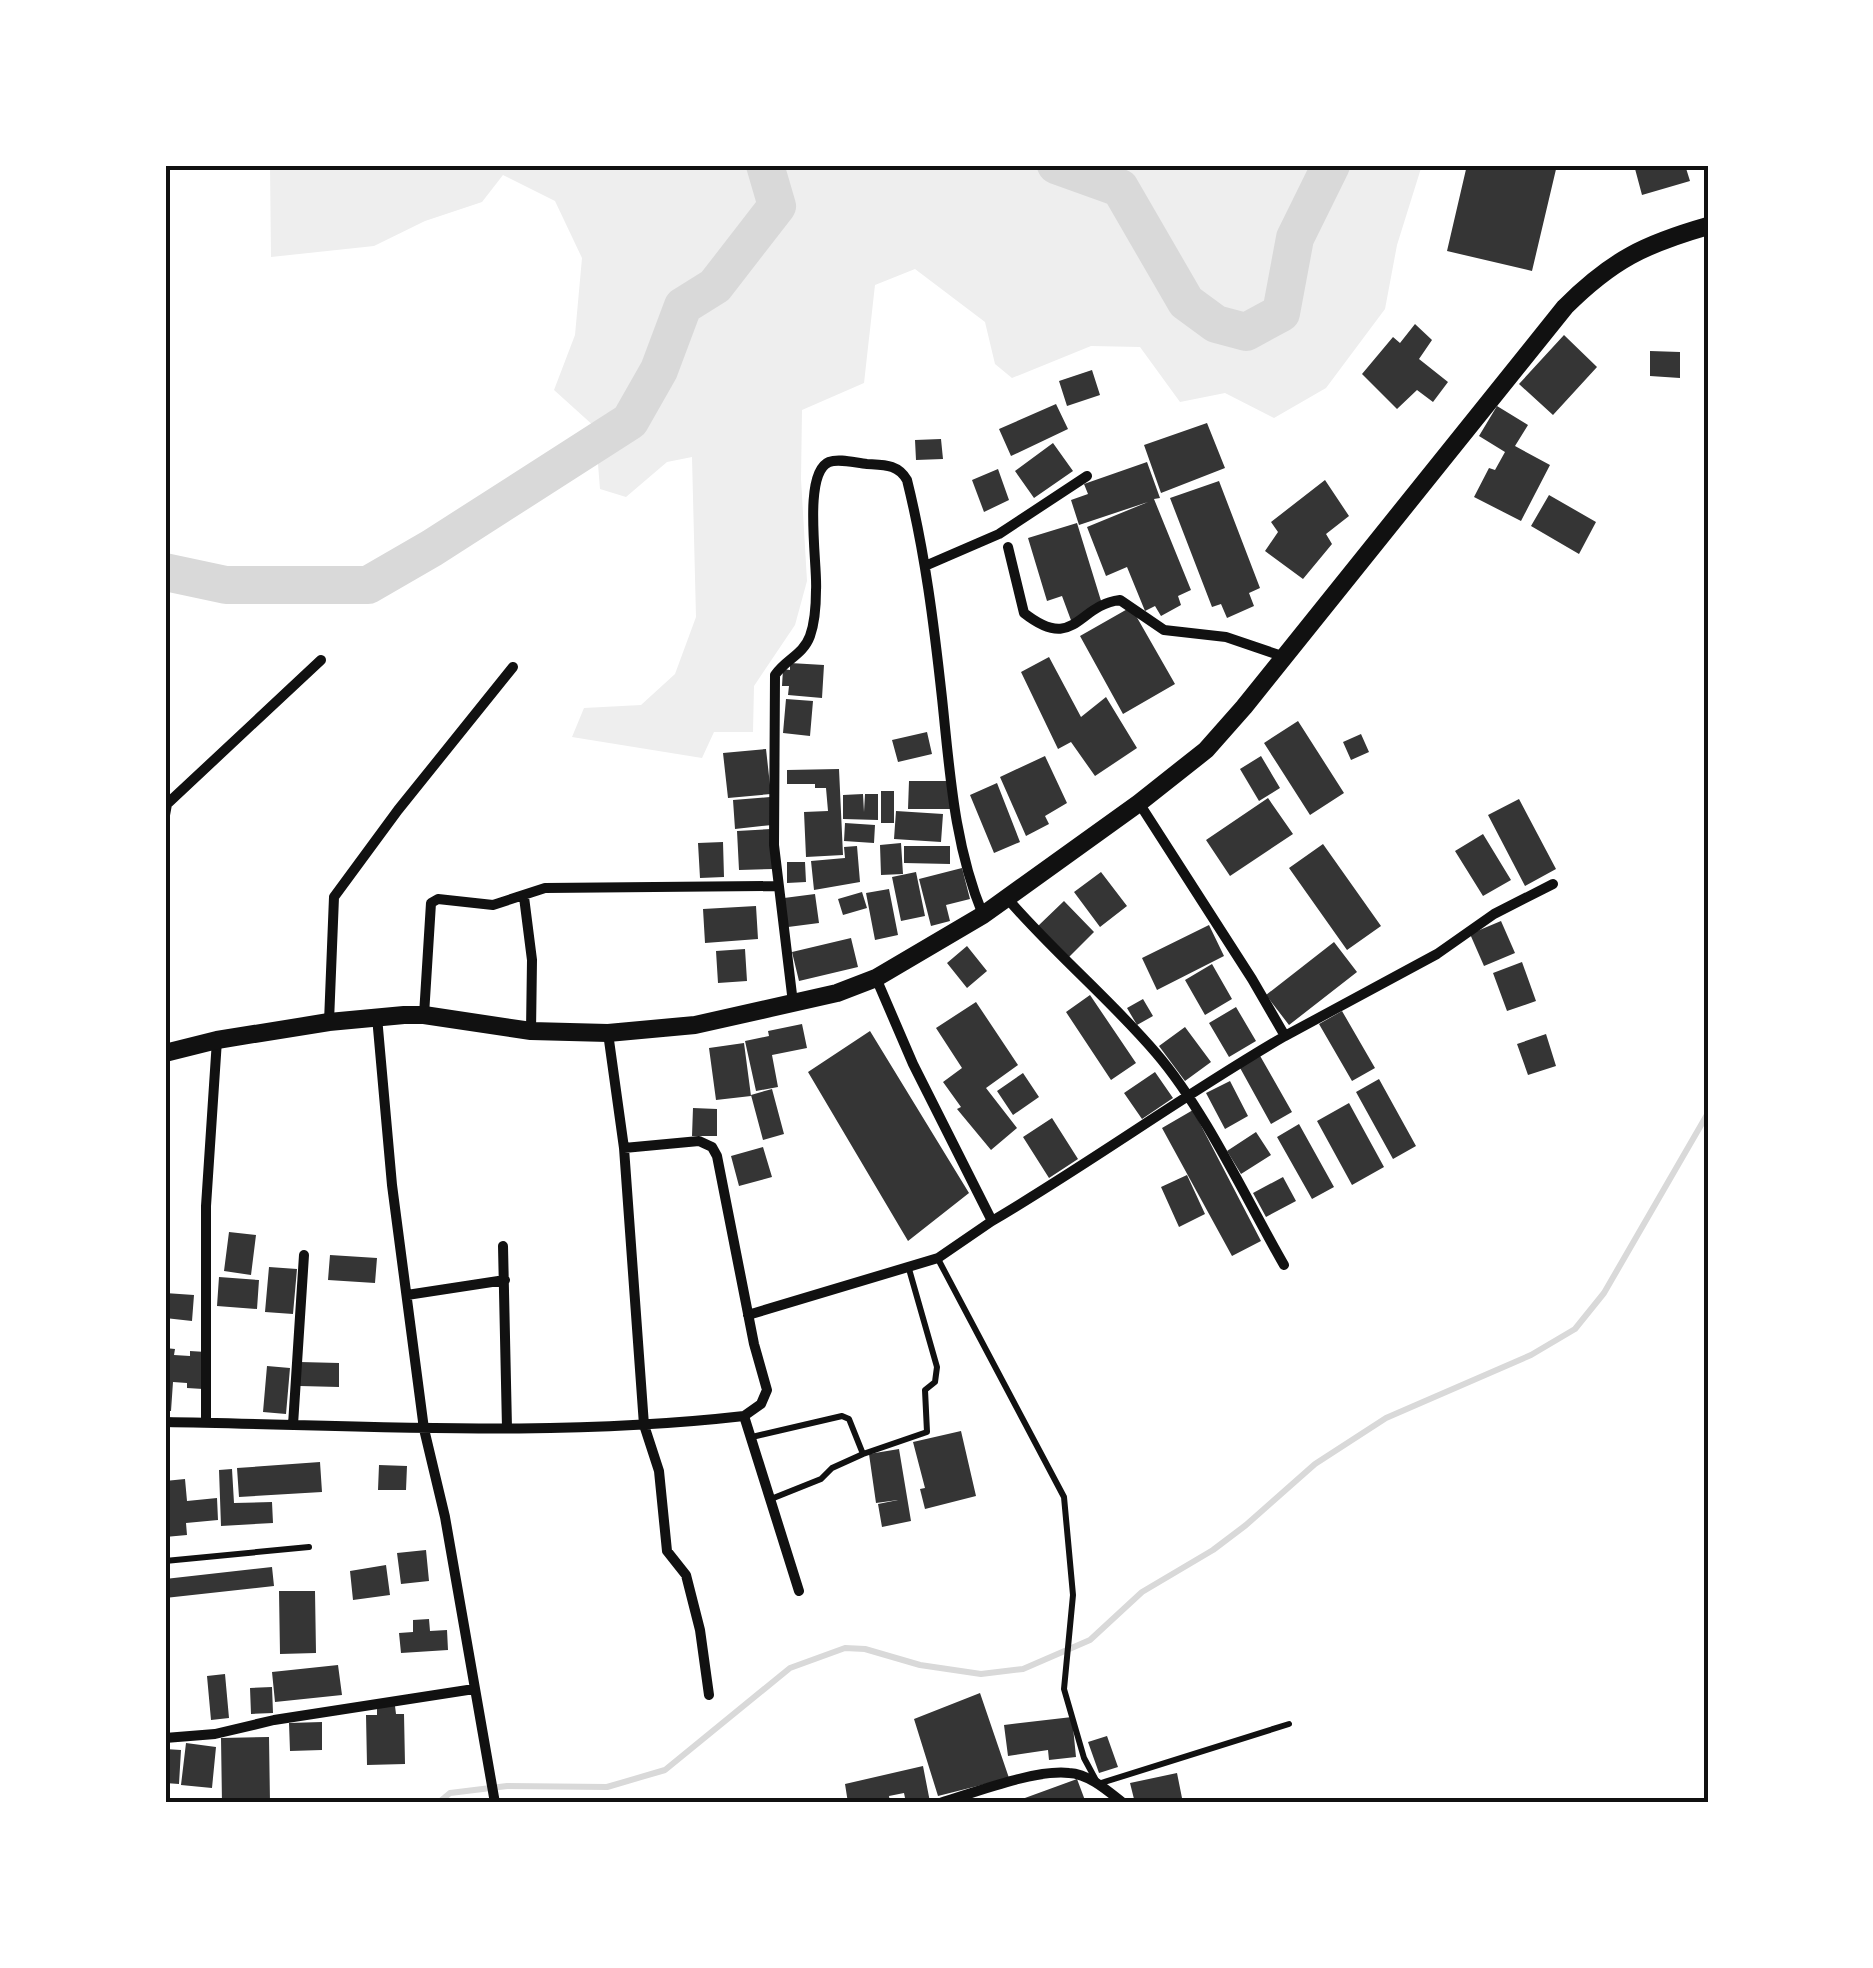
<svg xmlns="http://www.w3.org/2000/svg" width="1873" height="1968" viewBox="0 0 1873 1968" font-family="Montserrat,sans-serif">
  <rect width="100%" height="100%" fill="#fff"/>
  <!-- green -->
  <path fill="#eee" d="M270,165h1152l-25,80 -12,64 -59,79 -52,30 -49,-25 -45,9 -40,-55 -49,-1 -79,32 -17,-14 -10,-42 -70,-53 -40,16 -11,98 -62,27 -1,69 6,102 -12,44 -41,61 -1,46h-39l-12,26 -130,-21 12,-29 57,-3 34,-31 21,-57 -4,-160 -25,5 -41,35 -26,-8 -5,-62 -41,-37 21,-55 7,-77 -27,-57 -52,-26 -21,27 -57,19 -51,25 -103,11z"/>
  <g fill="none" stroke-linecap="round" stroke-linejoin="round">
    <!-- stream -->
    <path stroke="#d9d9d9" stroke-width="6" d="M438,1803l12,-10 57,-7 100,1 58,-17 125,-102 55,-20 20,1 55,16 61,9 42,-5 67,-29 52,-48 71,-42 33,-25 69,-61 71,-46 145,-63 44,-26 29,-36 104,-180"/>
    <!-- river -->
    <path stroke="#d9d9d9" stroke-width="38" d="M1056,165l64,23 66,114 30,22 30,8 35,-19 14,-75 36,-73
      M165,572l61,13h142l64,-37 198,-127 29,-51 24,-64 32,-20 62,-80 -12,-41"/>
  </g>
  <!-- building -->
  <path fill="#353535" d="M1467,165h90l-25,106 -85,-20z
    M1634,165h51l5,16 -48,14z
    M1415,324l17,16 -13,19 29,23 -15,20 -16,-12 -20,19 -35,-35 31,-37 7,6z
    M1564,335l33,32 -44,48 -34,-31z
    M1650,351l30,1v26l-30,-2z
    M1092,370l8,25 -33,11 -8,-25z
    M1056,404l12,25 -57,27 -12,-27z
    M1497,406l31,19 -13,21 35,19 -29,56 -47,-24 15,-29 6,2 10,-18 -26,-16z
    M1207,423l18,45 -64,25 -17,-48z
    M941,439l2,20 -27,1 -1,-20z
    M1053,443l20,28 -39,27 -19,-27z
    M1147,462l13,36 -6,1 37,91 -13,6 3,9 -20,11 -6,-10 -10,5 -18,-44 -21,9 -19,-49 61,-25 -69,23 -8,-25 17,-6 -4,-10z
    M998,469l11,31 -25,12 -12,-32z
    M1325,480l24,36 -23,18 6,10 -29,35 -38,-28 13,-19 -7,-10z
    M1219,481l41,107 -11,5 5,13 -27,12 -6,-14 -9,3 -42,-109z
    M1549,495l47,27 -17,32 -48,-28z
    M1077,523l25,81 -30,19 -10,-27 -15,5 -19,-63z
    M1131,607l44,77 -52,30 -43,-78z
    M1049,657l32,60 25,-20 31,51 -42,28 -24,-34 -13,7 -37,-77z
    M790,663l34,2 -2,33 -34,-3 1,-9h-7l1,-17 7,1z
    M786,699l27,2 -3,35 -27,-3z
    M1298,721l46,72 -34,22 -46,-72z
    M927,732l5,22 -34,8 -6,-22z
    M1361,734l8,18 -18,8 -8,-18z
    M766,749l5,45 -43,4 -5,-45z
    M1045,756l22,47 -22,13 4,8 -23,12 -26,-59z
    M1261,756l19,32 -21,13 -19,-32z
    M839,769l4,86 -37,2 -2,-45 24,-1 -2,-23h-11v-4h-28v-14z
    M909,781h42l-1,28h-42z
    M997,783l23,59 -26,11 -24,-58z
    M881,791h13v32h-13z
    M863,794l1,18 1,-18h13v26l-35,-1v-24z
    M770,797l2,28 -37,4 -2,-29z
    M1268,798l25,36 -63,42 -24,-36z
    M1519,799l37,70 -31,17 -37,-71z
    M896,811l47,3 -2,28 -47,-3z
    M845,823l30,2 -1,18 -30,-2z
    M771,829l2,40 -34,1 -2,-39z
    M1483,834l28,46 -28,16 -28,-45z
    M723,842l1,35 -24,1 -2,-35z
    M901,843l2,31 -22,1 -1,-30z
    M1323,844l58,82 -34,24 -58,-82z
    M857,846l3,36 -46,8 -3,-29 34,-3 -1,-11z
    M904,846h46v18l-46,-1z
    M787,862h18l1,20 -19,1z
    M962,868l8,31 -24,6 4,16 -19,5 -12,-47z
    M916,872l9,44 -24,5 -9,-44z
    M1101,872l26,34 -27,21 -26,-35z
    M889,889l9,46 -23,5 -9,-47z
    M862,892l5,16 -24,7 -5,-16z
    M815,894l4,29 -31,4 -4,-29z
    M1064,901l30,31 -25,25 -31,-31z
    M756,906l2,33 -53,4 -2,-34z
    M1501,921l14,32 -31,13 -14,-32z
    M1209,925l15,31 -67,34 -15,-32z
    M851,938l7,29 -59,14 -7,-29z
    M1334,942l23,30 -68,53 -23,-30z
    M967,946l20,25 -20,17 -20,-25z
    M745,949l2,32 -29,2 -2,-32z
    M1522,962l14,39 -29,10 -14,-38z
    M1212,964l20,35 -27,16 -20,-35z
    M1090,995l46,68 -25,17 -45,-68z
    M1143,999l10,17 -16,9 -10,-17z
    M976,1002l42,63 -32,23 31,40 -26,22 -34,-41 4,-2 -18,-25 19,-14 -26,-40z
    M1236,1007l20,34 -27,16 -20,-34z
    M1342,1011l33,57 -23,13 -33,-57z
    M802,1024l5,24 -35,7 6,32 -22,4 -11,-50 24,-5 -1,-5z
    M1185,1027l26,35 -26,19 -26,-35z
    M870,1031l99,162 -61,48 -100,-169z
    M1546,1034l10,32 -28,9 -11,-31z
    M744,1043l7,53 -35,4 -7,-52z
    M1259,1054l33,58 -21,12 -32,-58z
    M1155,1072l18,26 -31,21 -18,-26z
    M1023,1073l16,24 -26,18 -16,-24z
    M1379,1079l37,67 -23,13 -37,-67z
    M1230,1081l18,35 -23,13 -19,-36z
    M772,1089l12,45 -21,6 -12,-45z
    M1349,1103l35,64 -32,18 -35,-64z
    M693,1108l24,1v27h-25z
    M1193,1110l68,131 -29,15 -70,-128z
    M1052,1118l26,41 -29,19 -26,-41z
    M1299,1124l35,63 -22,12 -35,-62z
    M1256,1132l15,23 -30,19 -14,-23z
    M763,1147l9,30 -33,9 -8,-30z
    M1187,1175l18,39 -26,13 -18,-40z
    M1283,1177l13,24 -30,16 -13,-24z
    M229,1232l27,3 -5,40 -27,-4z
    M330,1255l47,3 -2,25 -47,-3z
    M269,1267l28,2 -4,45 -28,-2z
    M219,1277l40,3 -2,29 -40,-3z
    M165,1293l29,2 -2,26 -27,-3z
    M165,1348l10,1 -1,6 16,1v-5l16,1 -3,37 -16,-1v-5l-14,-1 -2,29h-6z
    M300,1362l39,1v24l-39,-1z
    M267,1366l23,2 -4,46 -23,-2z
    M961,1431l15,65 -51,13 -5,-20 5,-1 -12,-46z
    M899,1449l12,72 -29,6 -4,-23 20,-4 -22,3 -7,-49z
    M320,1462l2,30 -83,5 -2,-29z
    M379,1465l28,1 -1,24h-28z
    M232,1469l2,34 38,-1 1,21 -52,3 -2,-56z
    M185,1479l2,22 30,-3 1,22 -32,3 1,12 -22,2v-56z
    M426,1550l3,31 -28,3 -4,-31z
    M386,1565l4,30 -37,5 -3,-29z
    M272,1567l2,19 -109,12v-19z
    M279,1591h36l1,62 -36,1z
    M429,1619l1,12 17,-1 1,20 -47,3 -2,-20 14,-1v-12z
    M338,1665l4,30 -67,7 -3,-30z
    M225,1674l4,44 -18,2 -4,-44z
    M272,1687l1,26 -22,1 -1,-26z
    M980,1693l29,85 -71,18 -24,-77z
    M377,1706h18l1,8h8l1,50 -38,1 -1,-50h11z
    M1072,1717l4,40 -27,3 -1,-10 -40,6 -4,-31z
    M322,1722v28l-32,1 -1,-28z
    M1107,1736l11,31 -19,6 -11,-31z
    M269,1737l1,66h-48l-1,-65z
    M186,1743l30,4 -4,41 -31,-3z
    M165,1749l16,1 -2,34 -14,-1z
    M923,1766l7,36 -24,1 -2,-10 -15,3 1,7h-42l-3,-19z
    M1177,1773l6,30h-48l-5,-20z
    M1077,1779l9,24h-72v-1z"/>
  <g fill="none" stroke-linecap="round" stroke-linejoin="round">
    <!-- service -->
    <path stroke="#111" stroke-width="6" d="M938,1259l126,238 9,98 -9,94 20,69 14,26 191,-60
      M752,1437l90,-21 7,3 14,35
      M771,1499l50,-20 11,-11 31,-14 64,-22 -2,-42 10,-8 2,-15 -28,-98
      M165,1561l144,-14"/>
    <!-- minor -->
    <path stroke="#111" stroke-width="10" d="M1008,547l16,66c51,40 53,-8 96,-13l44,30 62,7 56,19
      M925,566l74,-32 88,-58
      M165,815l2,-11 154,-144
      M524,897l8,63 -1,71
      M1006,897c48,56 103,101 150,156 49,57 90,146 128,212
      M876,978l37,86 79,157c100,-59 193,-127 293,-185l-33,-57 -113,-176
      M793,1003l-19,-158 1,-170c11,-16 28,-20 35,-39 5,-14 6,-32 6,-46 2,-23 -14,-117 13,-128 10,-4 27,1 38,2 17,1 31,0 40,16 18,72 27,145 35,218 8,75 12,147 41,217
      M424,1015l7,-112 7,-4 55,6 52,-17 232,-2
      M377,1017l15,168 32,244 21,88 50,286
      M329,1022l5,-125 64,-87 115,-143
      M608,1033l16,115 20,277 15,46 8,80 19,24 14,55 9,65
      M1285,1036l152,-82 57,-40 59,-30
      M624,1148l75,-7 13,6 5,9 37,188 13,46 -6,14 -17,12
      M503,1246l4,182
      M407,1295l98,-15
      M748,1315l190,-57 54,-37
      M165,1422c193,3 387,16 579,-6l55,175
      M206,1422v-216l11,-166
      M293,1425l11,-170
      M165,1738l50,-4 59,-14 200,-31
      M940,1803c34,-10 95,-34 129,-30 20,1 39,18 54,30"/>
    <!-- primary -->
    <path stroke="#111" stroke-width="18" d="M165,1053l52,-13 112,-18 75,-7h20l107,16 77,2 87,-8 142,-32 39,-15 107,-63 156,-112 67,-53 38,-43 321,-400c47,-47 80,-63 143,-81"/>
  </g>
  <!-- border -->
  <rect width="1873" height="1968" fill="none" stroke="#ffffff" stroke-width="335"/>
  <rect x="168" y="168" width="1538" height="1632" fill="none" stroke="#111" stroke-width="4"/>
</svg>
